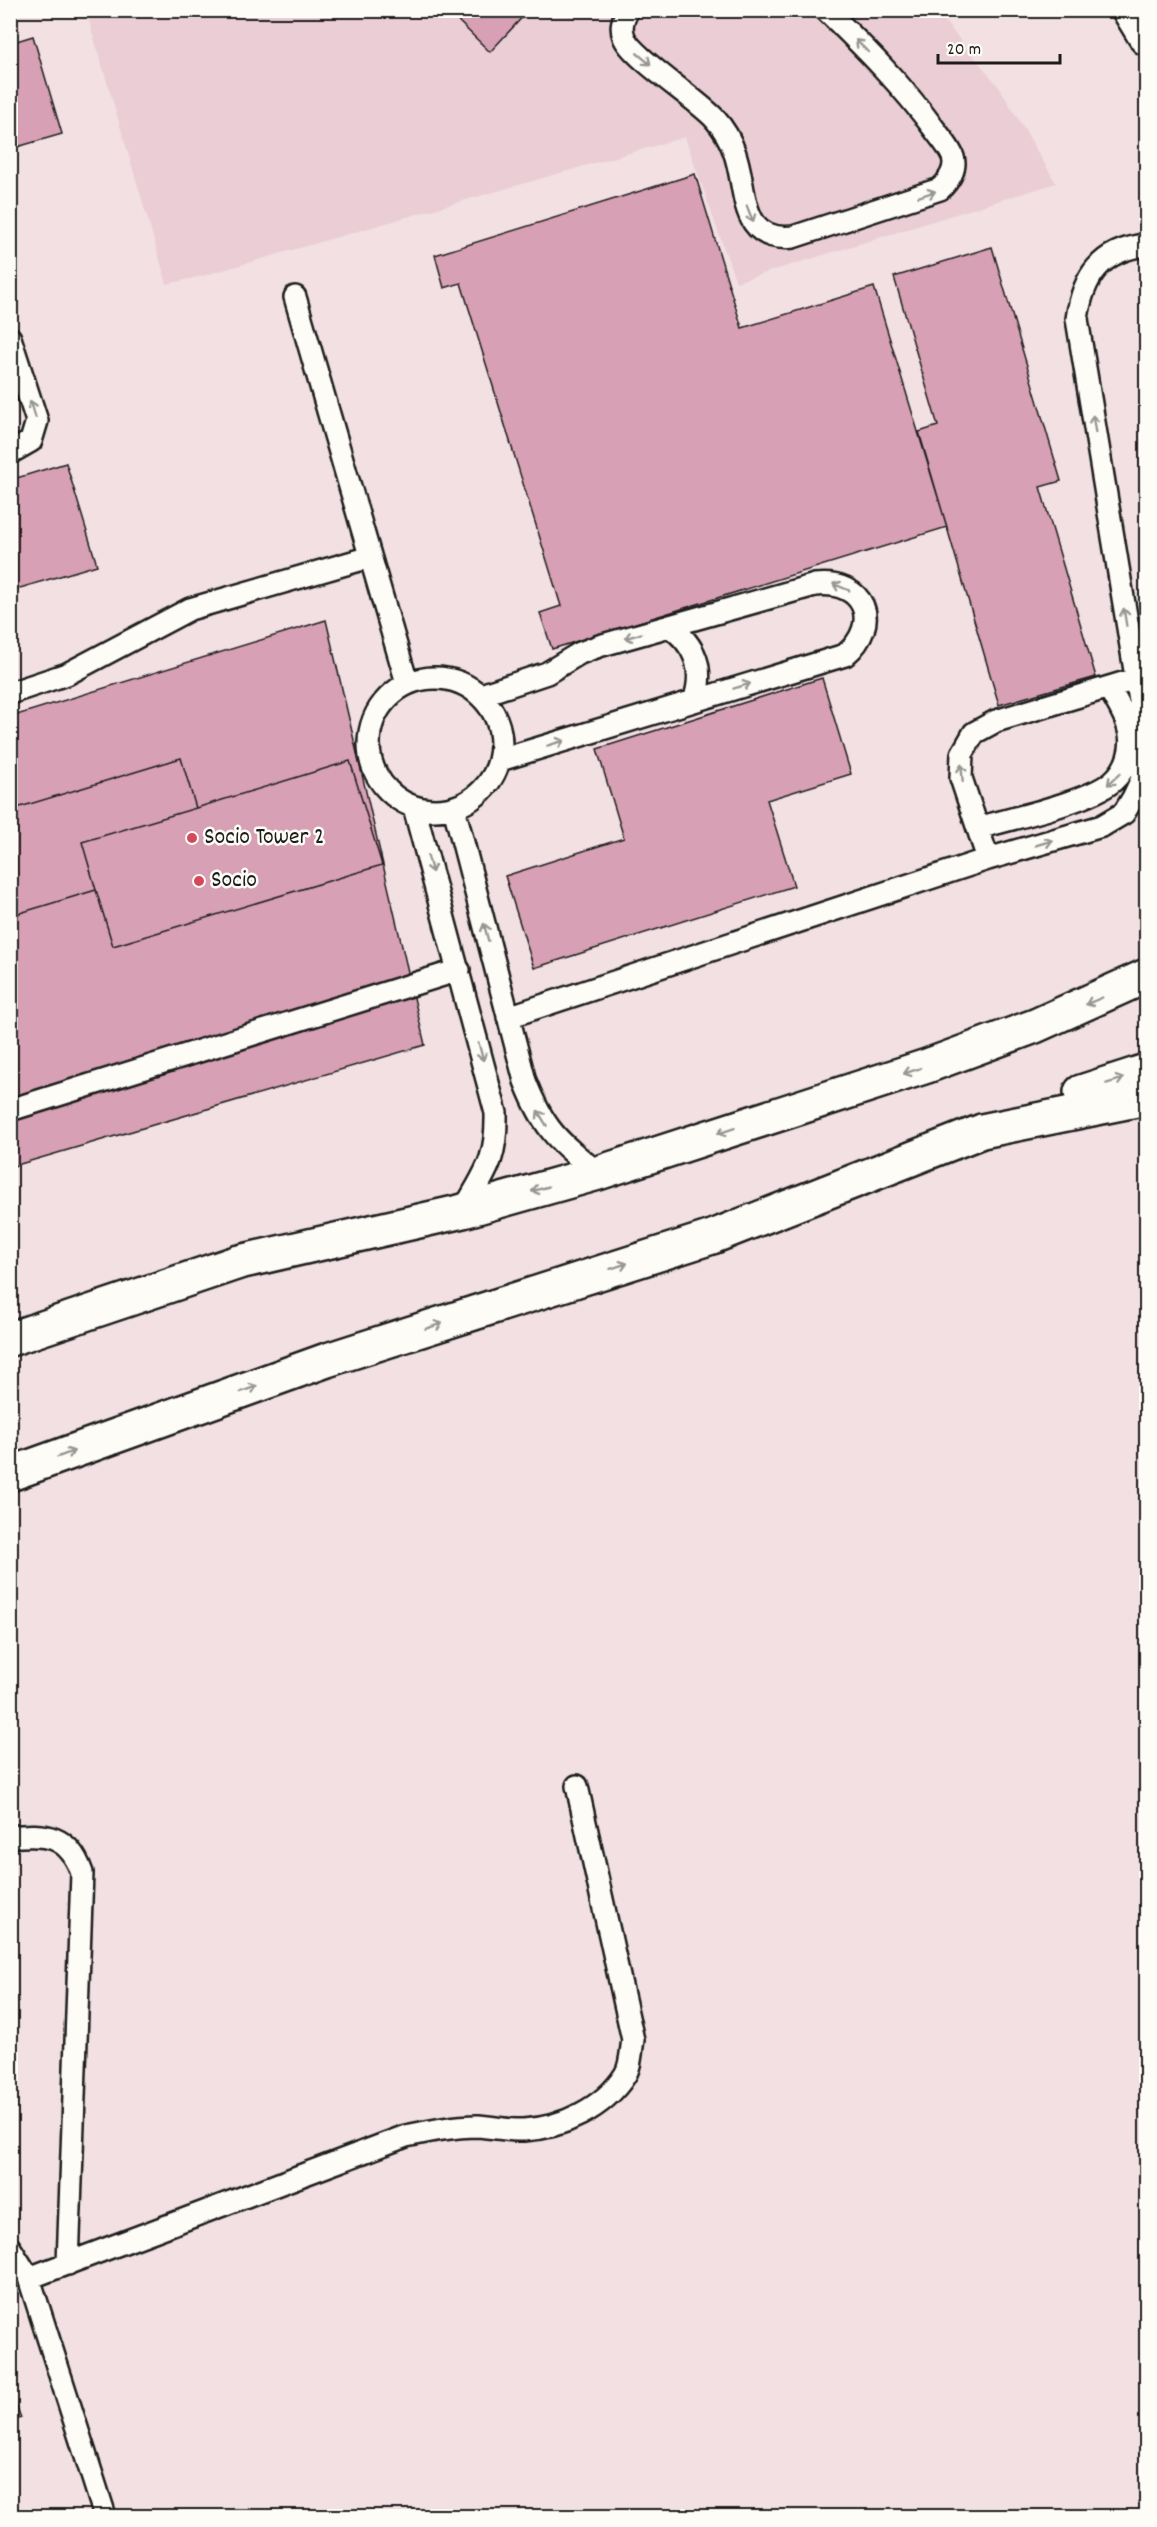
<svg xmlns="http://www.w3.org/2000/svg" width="1157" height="2527" viewBox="0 0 1157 2527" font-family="Dekko,sans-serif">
  <rect width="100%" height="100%" fill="#f2e0e3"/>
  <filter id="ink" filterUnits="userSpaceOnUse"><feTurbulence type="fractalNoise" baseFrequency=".0167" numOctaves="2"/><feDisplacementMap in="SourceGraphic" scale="12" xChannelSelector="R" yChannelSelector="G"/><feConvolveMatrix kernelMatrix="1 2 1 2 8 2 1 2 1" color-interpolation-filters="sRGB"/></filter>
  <g filter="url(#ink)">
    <!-- built -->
    <path fill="#eacdd5" d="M86,11h850l63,76 57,96 -320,99 -51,-145 -483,139 -35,8z"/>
    <!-- building -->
    <path fill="#d7a0b4" stroke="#1c1c1c" stroke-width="1.5" d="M447,10h82l-39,42z
      M33,36l29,98 -52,15v-106z
      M695,174l47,154 132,-41 73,240 -395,122 -12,-36 21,-7 -100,-323 -17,5 -9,-33z
      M992,247l69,234 -21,6 56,190 -97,28 -80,-273 19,-6 -44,-149z
      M66,463l31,102 -87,26v-111z
      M326,620l99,425 -415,122v-450z
      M822,678l29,96 -84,26 27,86 -260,82 -29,-92 119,-38 -27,-89z
      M181,758l15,50 154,-47 32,104 -269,81 -17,-56 -86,26v-106z
      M181,758l15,50 -114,34 14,48 -86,26v-106z
      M10,2388l11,30 -11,4z"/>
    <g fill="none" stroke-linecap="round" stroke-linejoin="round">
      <!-- lane casing -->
      <g stroke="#1c1c1c" stroke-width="26">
        <path id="lane" d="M628,10c-5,9 -8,17 -4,27 7,20 73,62 91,82 8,9 15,20 19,32 14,36 3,92 59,86l147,-48c8,-7 17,-20 13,-32 -3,-9 -12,-19 -18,-27 -32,-44 -70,-82 -109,-120
          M1146,245c-45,5 -63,31 -69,74l69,418
          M295,297l112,386
          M10,338l27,83 -6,20 -21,12
          M669,626c27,19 36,44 25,75
          M369 744a66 66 0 1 1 132 0a66 66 0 1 1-132 0Z
          M10,693l57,-19 123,-65 180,-52
          M481,695l66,-22 33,-20 19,-7 216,-61c49,-6 68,38 30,70l-345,105
          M414,807l82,306c1,47 -10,58 -33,98
          M454,808l71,273c19,49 33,60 73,92
          M978,828c32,-9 113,-27 135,-47 14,-12 21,-34 16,-51 -3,-15 -13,-29 -20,-42
          M988,859l-27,-81 1,-24 12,-21 22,-12 140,-42
          M508,1017l480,-158 114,-33 22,-13 9,-15 8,-17 5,-25
          M10,1110l449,-140
          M10,1837c36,-4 59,-2 72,36l-14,391
          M10,2248l19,30 76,238
          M29,2278l377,-142c24,-5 48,-10 72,-10 15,1 31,5 46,4 38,-2 80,-22 101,-55 6,-9 6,-25 8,-35l-56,-254"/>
      </g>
      <!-- street casing -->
      <g stroke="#1c1c1c" stroke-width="38">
        <path id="street" d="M1129,10l17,28"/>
      </g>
      <!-- secondary casing -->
      <g stroke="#1c1c1c" stroke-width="38">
        <path id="secondary" d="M1081,1092l65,-21
          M10,1339l229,-77 224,-51 135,-38 329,-107 108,-40 111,-50
          M10,1474l317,-114 385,-123 270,-106 164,-33"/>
      </g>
      <!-- lane -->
      <use href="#lane" stroke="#fdfcf7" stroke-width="21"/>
      <!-- street -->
      <use href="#street" stroke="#fdfcf7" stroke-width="33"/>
      <!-- secondary -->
      <use href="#secondary" stroke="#fdfcf7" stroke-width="33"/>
    </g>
    <!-- one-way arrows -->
    <defs><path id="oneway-shaft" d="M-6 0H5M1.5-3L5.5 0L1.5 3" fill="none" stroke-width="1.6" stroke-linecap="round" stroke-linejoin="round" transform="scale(1.5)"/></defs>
    <g stroke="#989794">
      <use href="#oneway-shaft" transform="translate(862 46) rotate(-136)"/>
      <use href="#oneway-shaft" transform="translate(644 59) rotate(40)"/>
      <use href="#oneway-shaft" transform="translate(927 194) rotate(-18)"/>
      <use href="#oneway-shaft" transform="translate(750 214) rotate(69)"/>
      <use href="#oneway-shaft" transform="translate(33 409) rotate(-107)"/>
      <use href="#oneway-shaft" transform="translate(1094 424) rotate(-99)"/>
      <use href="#oneway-shaft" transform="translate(841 587) rotate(-157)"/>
      <use href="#oneway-shaft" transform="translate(1125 617) rotate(-99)"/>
      <use href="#oneway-shaft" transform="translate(633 636) rotate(164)"/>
      <use href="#oneway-shaft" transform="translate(742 686) rotate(-17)"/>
      <use href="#oneway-shaft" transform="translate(556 743) rotate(-17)"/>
      <use href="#oneway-shaft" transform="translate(962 773) rotate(-95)"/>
      <use href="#oneway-shaft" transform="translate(1114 779) rotate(137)"/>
      <use href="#oneway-shaft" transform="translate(1044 843) rotate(-16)"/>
      <use href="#oneway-shaft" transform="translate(430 864) rotate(75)"/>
      <use href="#oneway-shaft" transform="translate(486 932) rotate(-105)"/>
      <use href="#oneway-shaft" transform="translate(1094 1001) rotate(157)"/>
      <use href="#oneway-shaft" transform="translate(481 1052) rotate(75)"/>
      <use href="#oneway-shaft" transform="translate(912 1071) rotate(162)"/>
      <use href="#oneway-shaft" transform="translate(1115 1081) rotate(-17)"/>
      <use href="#oneway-shaft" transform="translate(542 1118) rotate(-121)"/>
      <use href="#oneway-shaft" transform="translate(726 1131) rotate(162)"/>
      <use href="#oneway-shaft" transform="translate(540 1189) rotate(164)"/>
      <use href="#oneway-shaft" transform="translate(619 1266) rotate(-18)"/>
      <use href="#oneway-shaft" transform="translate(434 1326) rotate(-18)"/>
      <use href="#oneway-shaft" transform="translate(249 1389) rotate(-20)"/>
      <use href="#oneway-shaft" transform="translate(66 1454) rotate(-20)"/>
    </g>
  </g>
  <!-- markers -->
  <g fill="#d1495b" stroke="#fdfcf7" stroke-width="2">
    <circle cx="192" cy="838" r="6"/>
    <circle cx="199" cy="881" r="6"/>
  </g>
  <g text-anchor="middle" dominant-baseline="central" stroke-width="5" stroke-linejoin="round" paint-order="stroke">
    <!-- poi labels -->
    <g font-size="24" fill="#1c1c1c" stroke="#fdfcf7" text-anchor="start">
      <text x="204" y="838">Socio Tower 2</text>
      <text x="211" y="881">Socio</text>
    </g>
  </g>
  <!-- margin -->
  <rect width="1157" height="2527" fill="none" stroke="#fdfcf7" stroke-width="36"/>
  <rect x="18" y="18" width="1121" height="2491" fill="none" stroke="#1c1c1c" stroke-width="2" filter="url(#ink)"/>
  <!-- scale -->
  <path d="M938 54v9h122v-9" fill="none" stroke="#1c1c1c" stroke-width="3"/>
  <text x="947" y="54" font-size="18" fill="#1c1c1c" stroke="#fdfcf7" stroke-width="4.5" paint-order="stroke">20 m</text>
</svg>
